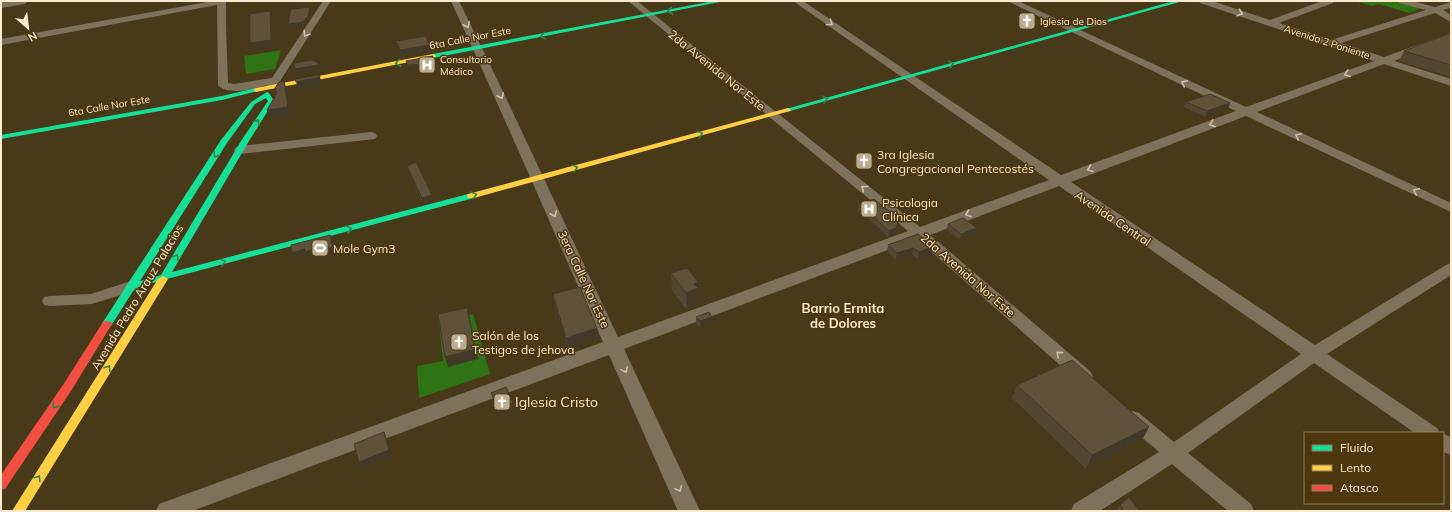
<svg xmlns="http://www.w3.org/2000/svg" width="1452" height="512" viewBox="0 0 1452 512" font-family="Mulish,sans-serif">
  <rect width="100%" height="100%" fill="#483919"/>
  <!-- green -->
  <path fill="#2e7314" d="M1354,1h39l28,7 -12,5 -30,-9 -7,2z
    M281,50l-6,19 -29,5 -2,-18z
    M473,314l17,60 -71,24 -2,-32 26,-5 -4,-39z"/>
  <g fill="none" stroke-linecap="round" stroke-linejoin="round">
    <!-- street -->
    <path fill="#7e725d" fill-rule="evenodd" d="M9,1h20l-4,3 -24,4v-6z
      M213,1h13v26l2,56 6,1 38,-6 51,-77h8l-54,85 -5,3 -4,-1 -1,-3c-12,4 -40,11 -49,0l-1,-80 -216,40v-6z
      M451,1h8c55,111 106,224 159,336l290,-106 -280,-230h9l283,226 129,-47 -256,-179h10l258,174 175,-64 -229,-110h11l228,106 128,-46 -174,-58 -1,-2h13l58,19 52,-19h12l-1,2 -54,20 52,17 95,-30 -27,-7 -1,-2h14l23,6 16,-5v6l-8,2 8,5v7l-16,-9 -94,30 43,14 67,-24v6l-57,22 57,18v7l-67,-22 -127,48 194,91v9l-205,-96 -175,66 244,163 131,-80 5,-2v12l-124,79 110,74 3,5h-25l-101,-70 -126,90 63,51 3,7h-26l-56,-47 -72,47h-29l3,-7 85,-52 -34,-29 -2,-5 2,-5 7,-2 7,2 35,29 127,-88 -242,-168 -129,49 160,136 3,5 -3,5 -6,2 -6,-2 -161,-142 -293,110 76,162h-22l-69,-156 -417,156h-36l3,-7 444,-162c-51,-114 -100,-228 -152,-341z
      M371,132l4,1 2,3 -2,3 -135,15 -4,-1 -2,-3 2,-3 4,-1z
      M131,281l6,1 2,4 -2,4 -45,14 -42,2 -6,-1 -2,-4 2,-4 6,-1 41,-2z
      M1443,434l8,3v18l-8,-3z"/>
    <!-- fast -->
    <path fill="#16e098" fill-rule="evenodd" d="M714,1h11l-292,57 -3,-2 3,-2z
      M1174,1h9l-393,110 -2,1 -3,-2 1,-1z
      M256,88l2,1v2l-36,9 -221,39v-4l221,-39z
      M267,92l2,1 5,8 -25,40 -77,131 296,-78h6l1,2 -1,2 -307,81 -1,2h-6l-25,7 -24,38h-8l-1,-2 1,-2 118,-182 30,-38zM266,98l2,3 -27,40 -80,134 -21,6 87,-138 28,-39z"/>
    <!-- slow -->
    <path fill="#ffcf43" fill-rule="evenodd" d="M433,54l3,2 -1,1 -179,35 -3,-2 3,-2z
      M788,108l3,2 -1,1 -316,87h-6l-1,-2 1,-2z
      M163,276l5,3 -143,232h-13l146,-232z"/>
    <!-- jam -->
    <path fill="#f24e42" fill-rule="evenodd" d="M107,321l4,1 1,2 -41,67 -66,98 -4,1v-15l62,-90 40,-63z"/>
  </g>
  <!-- wall -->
  <path fill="#534633" d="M1451,33v44l-52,-16 5,-10z
    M396,41l34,9 -28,5 -4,-8z
    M1186,102l44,1 -2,6 -23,8 -21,-10z
    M407,166l26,33 -11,3z
    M859,204l39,21 -3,9 -7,3 -30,-28z
    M948,224l29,4 -2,7 -15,5 -13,-10z
    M918,234l13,20 -13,5 -6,-5 -16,6 -9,-8 1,-7z
    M671,273l27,9 1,18h-1v6l-11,4 -15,-19z
    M553,294l44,34 2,10 -31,10 -13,-44z
    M696,317h16v6l-12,5 -4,-5z
    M1017,385l132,42 -7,13 -56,29 -74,-71z
    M491,393l22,10 2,7 -15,6 -7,-16z
    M1120,505l19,6h-23z"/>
  <!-- shaded-wall -->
  <path fill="#433929" d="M310,7v2l-2,9 -4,7 -15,2 -1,-3z
    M270,11l2,8 1,29 -19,3 -4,-8z
    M429,45l1,5 -28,5 -2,-5z
    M433,56l2,11 -14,2 -12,2 -1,-6 24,-8z
    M317,62l2,9 -22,4 -2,-6z
    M319,75l4,10 -24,5 -3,-8z
    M284,81l3,9 4,26 -21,2 -3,-8 21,-3z
    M1230,103l-2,6 -23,8 2,-6z
    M432,195l1,4 -11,3v-4z
    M899,219l-4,15 -7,3 1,-6z
    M977,228l-2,7 -15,5 1,-6z
    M330,235l3,6 3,12 -11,3 -1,-3 -16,4 -1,-2 -12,3 -3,-5z
    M933,247l-2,7 -13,5 1,-7z
    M913,248l-1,6 -16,6 1,-7z
    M698,282l1,18h-1v6l-11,4 -1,-17 8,-9z
    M467,308l3,10 8,41 -30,8 -3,-10z
    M712,317v6l-12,5v-7z
    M597,328l2,10 -31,10 -2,-10z
    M513,403l2,7 -15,6 -2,-7z
    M1149,427l-7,13 -56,29 6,-14z
    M384,432l3,8 5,17 -30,12 -3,-7z"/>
  <!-- building -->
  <path fill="#60513b" stroke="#433929" d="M310,7l-2,9 -5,6 -15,2 3,-15z
    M270,11l1,29 -21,3v-29z
    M1451,33v32l-47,-14z
    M426,36l3,9 -29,5 -4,-9z
    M433,56l-1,1 2,4 -14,3 -12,1 -2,-4z
    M311,60l6,2 1,3 -23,4 -1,-6z
    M319,75l1,2 -24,5 -1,-3z
    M284,81l4,26 -21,3 10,-17 -2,-5 4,-6z
    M1210,94l20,9 -23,8 -21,-9z
    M416,162l16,33 -10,3 -15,-32z
    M874,199l25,20 -3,9 -7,3 -30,-27z
    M963,218l14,10 -16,6 -13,-10z
    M918,234l15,13 -14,5 -6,-4 -16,5 -9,-8z
    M330,235l3,12 -10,3 -1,-3 -17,5v-3l-13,4 -1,-8z
    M687,268l11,14 -4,2 4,4 -12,5 -15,-20z
    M580,287l17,41 -31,10 -13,-44z
    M467,308l8,41 -30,8 -7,-43z
    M709,312l3,5 -12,4 -4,-4z
    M1072,360l77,67 -57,28 -75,-70z
    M506,387l7,16 -15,6 -7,-16z
    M384,432l5,18 -30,12 -5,-18z
    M1129,497l10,14h-15l-4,-6z"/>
  <!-- one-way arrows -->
  <defs><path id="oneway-chevron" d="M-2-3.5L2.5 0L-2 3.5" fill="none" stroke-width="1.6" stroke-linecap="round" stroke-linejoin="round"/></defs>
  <g stroke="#34834d">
    <use href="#oneway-chevron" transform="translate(670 11) rotate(169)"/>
    <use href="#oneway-chevron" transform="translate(543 36) rotate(169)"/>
    <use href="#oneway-chevron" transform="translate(398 63) rotate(169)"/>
    <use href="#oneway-chevron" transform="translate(951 64) rotate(-15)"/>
    <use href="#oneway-chevron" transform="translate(825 99) rotate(-15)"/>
    <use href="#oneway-chevron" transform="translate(257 122) rotate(-57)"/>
    <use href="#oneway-chevron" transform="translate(700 134) rotate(-15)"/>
    <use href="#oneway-chevron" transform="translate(216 155) rotate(124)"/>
    <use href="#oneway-chevron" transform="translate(575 168) rotate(-15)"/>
    <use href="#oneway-chevron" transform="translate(474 195) rotate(-15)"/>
    <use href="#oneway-chevron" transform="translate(349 229) rotate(-15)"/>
    <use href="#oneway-chevron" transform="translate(176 257) rotate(-60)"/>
    <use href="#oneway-chevron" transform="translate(223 262) rotate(-15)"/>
    <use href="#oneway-chevron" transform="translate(108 368) rotate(-58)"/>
    <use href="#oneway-chevron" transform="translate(55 406) rotate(124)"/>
    <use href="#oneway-chevron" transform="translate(38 478) rotate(-58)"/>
  </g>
  <g stroke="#cfc0a8">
    <use href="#oneway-chevron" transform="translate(1240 13) rotate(18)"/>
    <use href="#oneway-chevron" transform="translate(830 23) rotate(34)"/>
    <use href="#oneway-chevron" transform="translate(467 25) rotate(64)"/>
    <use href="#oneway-chevron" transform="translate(306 34) rotate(123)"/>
    <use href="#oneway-chevron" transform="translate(1347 74) rotate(160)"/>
    <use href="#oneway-chevron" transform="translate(1184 83) rotate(-155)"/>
    <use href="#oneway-chevron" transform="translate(501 96) rotate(65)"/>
    <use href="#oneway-chevron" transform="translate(1212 124) rotate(160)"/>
    <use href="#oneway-chevron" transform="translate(1298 136) rotate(-155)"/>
    <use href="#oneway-chevron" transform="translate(1090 169) rotate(160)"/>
    <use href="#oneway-chevron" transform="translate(864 188) rotate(-141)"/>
    <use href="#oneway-chevron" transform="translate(1416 191) rotate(-155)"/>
    <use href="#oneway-chevron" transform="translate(554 214) rotate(65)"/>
    <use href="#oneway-chevron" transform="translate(968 214) rotate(160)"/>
    <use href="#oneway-chevron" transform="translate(1059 354) rotate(-139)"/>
    <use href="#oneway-chevron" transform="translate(625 370) rotate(66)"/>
    <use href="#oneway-chevron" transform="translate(679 489) rotate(66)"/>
  </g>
  <!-- icons -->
  <defs>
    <g id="church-square" transform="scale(0.9)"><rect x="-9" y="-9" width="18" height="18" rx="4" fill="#bcac90" stroke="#4c370f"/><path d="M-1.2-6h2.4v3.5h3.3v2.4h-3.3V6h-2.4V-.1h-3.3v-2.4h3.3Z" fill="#fff"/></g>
    <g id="hospital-square" transform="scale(0.9)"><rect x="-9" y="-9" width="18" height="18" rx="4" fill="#bcac90" stroke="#4c370f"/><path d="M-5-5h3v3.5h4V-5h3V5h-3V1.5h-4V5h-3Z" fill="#fff"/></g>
    <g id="stadium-square" transform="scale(0.9)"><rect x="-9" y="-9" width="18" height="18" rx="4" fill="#bcac90" stroke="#4c370f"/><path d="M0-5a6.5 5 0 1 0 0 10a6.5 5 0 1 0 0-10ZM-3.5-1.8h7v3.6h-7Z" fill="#fff"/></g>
  </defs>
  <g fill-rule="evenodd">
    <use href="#church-square" x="1027" y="21"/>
    <use href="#hospital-square" x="427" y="65"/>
    <use href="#church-square" x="864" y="161"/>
    <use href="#hospital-square" x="869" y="209"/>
    <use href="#stadium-square" x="320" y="248"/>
    <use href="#church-square" x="459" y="342"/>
    <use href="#church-square" x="502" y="402"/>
  </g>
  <g text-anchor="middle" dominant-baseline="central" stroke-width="3" stroke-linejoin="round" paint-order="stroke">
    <!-- far-poi labels -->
    <g font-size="10" fill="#faead0" stroke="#4c370f" text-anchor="start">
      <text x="1040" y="21">Iglesia de Dios</text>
      <text x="440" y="59">Consultorio<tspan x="440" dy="12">Médico</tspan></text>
    </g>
    <!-- far-street labels -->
    <g font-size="10" fill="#faead0" stroke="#4c370f">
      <text transform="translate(470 38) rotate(-11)">6ta Calle Nor Este</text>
      <text transform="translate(1327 42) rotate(18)">Avenida 2 Poniente</text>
      <text transform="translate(109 106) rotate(-10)">6ta Calle Nor Este</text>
    </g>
    <!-- street labels -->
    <g font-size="12" fill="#faead0" stroke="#4c370f">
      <text transform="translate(717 70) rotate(39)">2da Avenida Nor Este</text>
      <text transform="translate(1113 218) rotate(34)">Avenida Central</text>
      <text transform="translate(968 275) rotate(41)">2da Avenida Nor Este</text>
      <text transform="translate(584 279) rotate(65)">3era Calle Nor Este</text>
      <text transform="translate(137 297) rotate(-59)">Avenida Pedro Arauz Palacios</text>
    </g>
    <!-- poi labels -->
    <g font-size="12" fill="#faead0" stroke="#4c370f" text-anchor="start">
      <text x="877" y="154">3ra Iglesia<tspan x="877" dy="14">Congregacional Pentecostés</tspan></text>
      <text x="882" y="202">Psicologia<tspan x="882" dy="14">Clínica</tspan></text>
      <text x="333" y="248">Mole Gym3</text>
      <text x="472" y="335">Salón de los<tspan x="472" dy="14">Testigos de jehova</tspan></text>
    </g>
    <!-- neighbourhood labels -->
    <g font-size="13" font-weight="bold" fill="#faead0" stroke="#4c370f">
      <text x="843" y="308">Barrio Ermita<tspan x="843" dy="15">de Dolores</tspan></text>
    </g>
    <!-- near-poi labels -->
    <g font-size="14" fill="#faead0" stroke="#4c370f" text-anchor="start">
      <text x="515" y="402">Iglesia Cristo</text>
    </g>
  </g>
  <!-- border -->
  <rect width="1452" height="512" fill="none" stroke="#faead0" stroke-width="4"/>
  <!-- legend -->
  <rect x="1304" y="432" width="140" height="72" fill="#4c370f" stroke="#927f5c"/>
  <rect x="1312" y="445" width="20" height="6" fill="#16e098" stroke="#927f5c"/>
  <text x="1340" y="452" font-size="12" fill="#faead0">Fluido</text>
  <rect x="1312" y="465" width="20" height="6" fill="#ffcf43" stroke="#927f5c"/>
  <text x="1340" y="472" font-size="12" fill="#faead0">Lento</text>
  <rect x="1312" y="485" width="20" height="6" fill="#f24e42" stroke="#927f5c"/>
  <text x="1340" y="492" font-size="12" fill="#faead0">Atasco</text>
  <!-- north arrow -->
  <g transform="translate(28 28) rotate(152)" stroke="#4c370f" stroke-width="3" paint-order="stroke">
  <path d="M0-3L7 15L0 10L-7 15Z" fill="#faead0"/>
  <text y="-6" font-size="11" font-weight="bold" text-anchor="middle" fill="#faead0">N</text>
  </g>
</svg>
